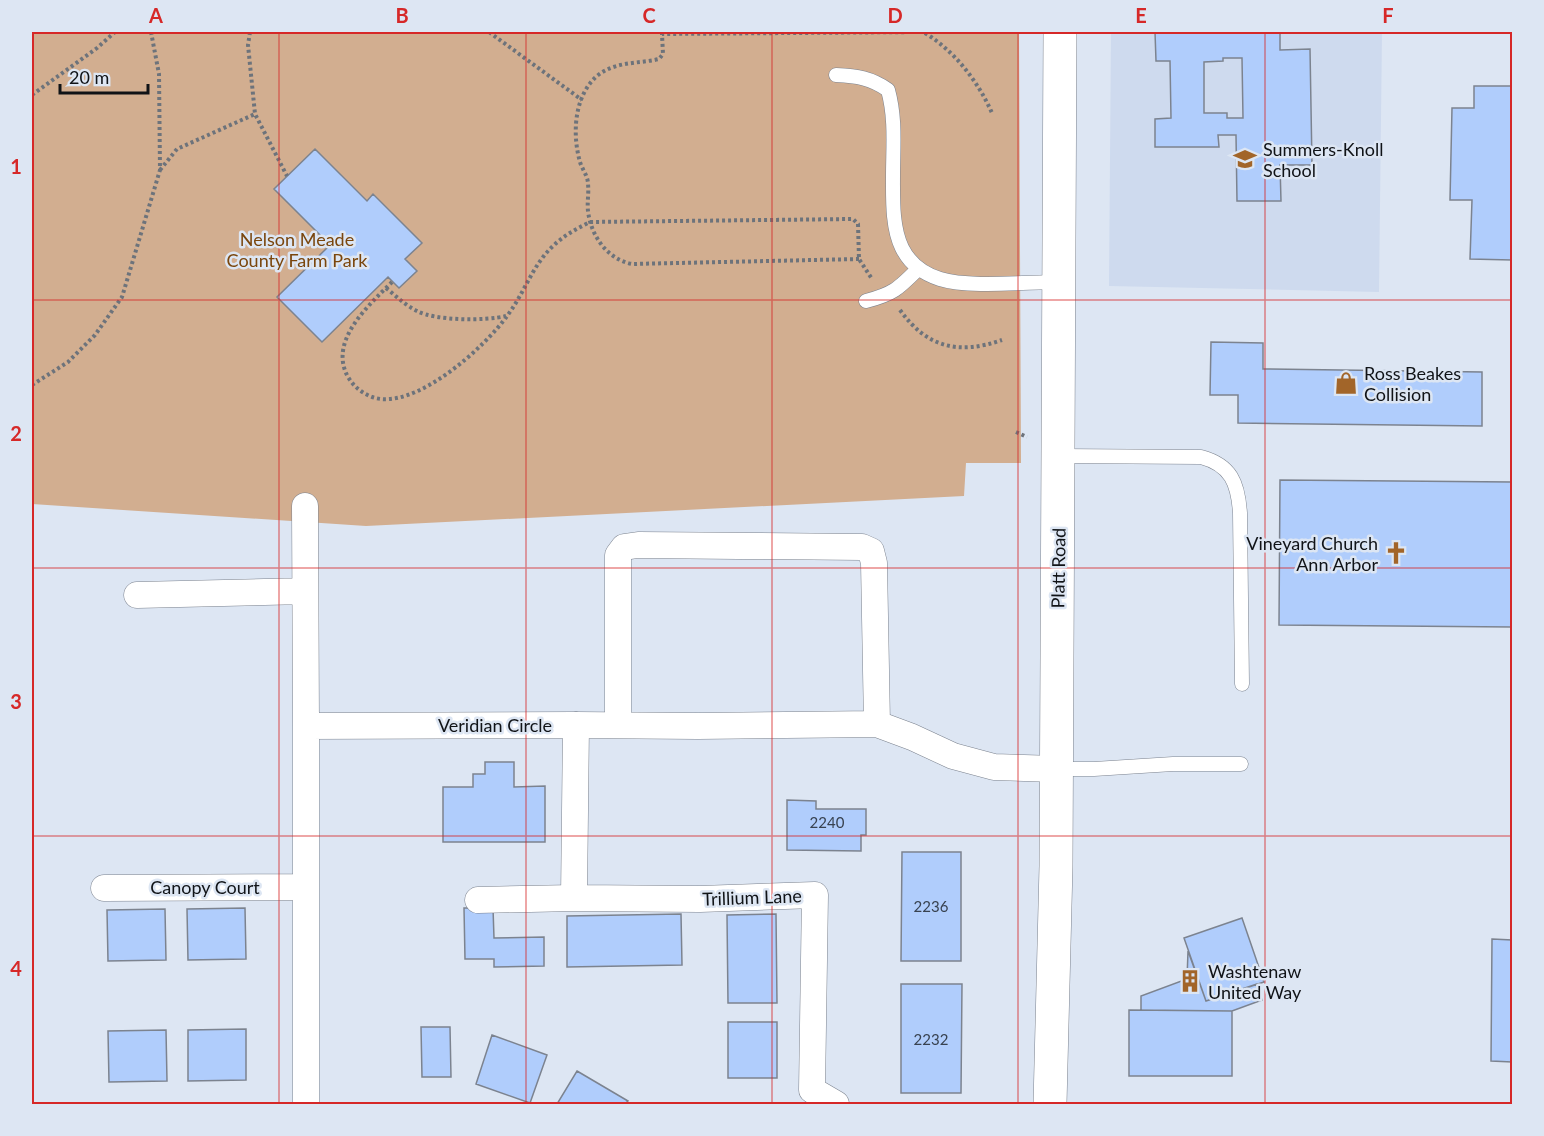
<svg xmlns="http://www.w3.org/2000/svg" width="1544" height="1136" viewBox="0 0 1544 1136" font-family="Lato,sans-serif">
  <rect width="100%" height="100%" fill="#dde6f3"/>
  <!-- built -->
  <path fill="#cedaee" d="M1111,32h271l-3,260 -270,-6z"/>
  <!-- green -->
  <path fill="#d2ae90" d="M32,32h987l2,431h-55l-2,33 -598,30 -334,-22z"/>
  <!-- building -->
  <path fill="#b0cdfc" stroke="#7c838f" stroke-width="1.5" fill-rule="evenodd" d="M1155,32h125v18l30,-1 2,116h-32l1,36h-44l-1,-66h-18l1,12h-64v-28l16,-1 -1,-57h-14zM1223,58h19l1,60h-16v-5h-23v-51l19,-1z
    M1474,86h38v174l-42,-1 2,-59h-22l2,-92h22z
    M315,149l52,52 6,-7 49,49 -17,16 12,12 -18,17 -11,-11 -66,65 -45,-45 53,-52 -56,-56z
    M1211,342l52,1v26l219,3v54l-244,-3v-28h-28z
    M1280,480l232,2v145l-233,-2z
    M485,762h29v25l31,-1v56h-102v-55h30v-13h12z
    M787,800l29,1v8h50v26h-5v16l-74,-1z
    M902,852h59v109h-60z
    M245,908l1,51 -58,1 -1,-51z
    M464,908h29l1,30 50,-1v29l-50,1v-8h-29z
    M165,909l1,51 -58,1 -1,-51z
    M681,914l1,51 -115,2v-51z
    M776,914l1,89h-49l-1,-88z
    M1242,918l22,64 -58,19 -22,-63z
    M1492,939l20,1v122l-21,-1z
    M1188,951l18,50 51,-17 5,16 -30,11 -91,-1v-14l46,-17z
    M901,984h61l-1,109h-60z
    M1129,1010l103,1v65h-103z
    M728,1022h49v56h-49z
    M421,1027h29l1,50h-29z
    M246,1029v51l-58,1v-51z
    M166,1030l1,51 -58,1 -1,-51z
    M492,1035l55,20 -17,48 -54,-19z
    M577,1071l51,30 -3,3h-68z"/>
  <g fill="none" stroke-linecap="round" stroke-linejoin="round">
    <!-- service casing -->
    <g stroke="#7b828e" stroke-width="15">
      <path id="service" d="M836,75c21,1 35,3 52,15 8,29 5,57 5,86 0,24 -1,51 9,72 8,16 22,26 38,31 28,9 87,3 119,3
        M866,301c27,-7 32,-12 52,-32
        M1059,456l142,1c30,8 37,26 39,56l2,171
        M1056,769h38l79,-5h68"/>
    </g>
    <!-- minor casing -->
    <g stroke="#7b828e" stroke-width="27">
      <path id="minor" d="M305,506l1,220
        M137,595l168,-4
        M618,725v-170l6,-8 14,-2 224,2 9,4 3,12 3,161
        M104,888l202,-1
        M574,898l2,-173
        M478,900l96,-2 126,1 115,-4 -3,195 24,14
        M306,1104v-378l270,-1 122,1 179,-2 35,13 41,19 41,11 62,2"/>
    </g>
    <!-- tertiary casing -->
    <g stroke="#7b828e" stroke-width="34">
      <path id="tertiary" d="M1050,1104l6,-238 4,-834"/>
    </g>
    <!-- path -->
    <path stroke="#6d737b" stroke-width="4" stroke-dasharray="3 3" stroke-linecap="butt" d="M250,32l-2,13 7,69 32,62
      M489,32l93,68
      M32,95l65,-47 18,-16
      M160,170l17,-21 78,-35
      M859,259l-227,5c-25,-5 -41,-28 -44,-53 -1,-9 1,-18 0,-27 0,-8 -6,-15 -8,-22 -8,-28 -6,-66 17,-86 18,-15 41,-12 62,-17l4,-5 -1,-20 261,-2c30,17 55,49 69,81
      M392,282c-24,24 -64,59 -44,95 6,10 14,16 24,20 42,15 113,-50 135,-81 17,-22 25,-50 45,-69 11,-11 24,-18 38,-25l263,-3 5,5 1,35 13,20
      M386,288c10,8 19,17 31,23 19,10 69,10 89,5
      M900,310c27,38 59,45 102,30
      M32,385l36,-23 27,-27 27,-38 38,-127 -1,-96 -8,-42
      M1016,432l11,5"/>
    <!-- service -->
    <use href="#service" stroke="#fff" stroke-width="14"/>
    <!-- minor -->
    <use href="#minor" stroke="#fff" stroke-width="26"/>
    <!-- tertiary -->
    <use href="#tertiary" stroke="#fff" stroke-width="33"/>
  </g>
  <!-- grid -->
  <path fill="none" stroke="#d62828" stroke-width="1.5" stroke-opacity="0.55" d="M279,32v1072M526,32v1072M772,32v1072M1018,32v1072M1265,32v1072M32,300h1480M32,568h1480M32,836h1480"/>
  <!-- icons -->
  <defs>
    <g id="school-bare" transform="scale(1.8)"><path d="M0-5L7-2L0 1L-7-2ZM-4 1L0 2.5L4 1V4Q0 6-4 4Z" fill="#a26529" stroke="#dde6f3" stroke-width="2.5" paint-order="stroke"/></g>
    <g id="shop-bare" transform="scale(1.8)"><path d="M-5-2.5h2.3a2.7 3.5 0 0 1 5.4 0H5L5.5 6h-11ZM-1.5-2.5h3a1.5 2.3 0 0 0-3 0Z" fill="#a26529" stroke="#dde6f3" stroke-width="2.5" paint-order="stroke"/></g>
    <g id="church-bare" transform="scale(1.8)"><path d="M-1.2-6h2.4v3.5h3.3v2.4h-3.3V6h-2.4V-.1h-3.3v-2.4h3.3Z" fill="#a26529" stroke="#dde6f3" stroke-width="2.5" paint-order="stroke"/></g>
    <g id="building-bare" transform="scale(1.8)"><path d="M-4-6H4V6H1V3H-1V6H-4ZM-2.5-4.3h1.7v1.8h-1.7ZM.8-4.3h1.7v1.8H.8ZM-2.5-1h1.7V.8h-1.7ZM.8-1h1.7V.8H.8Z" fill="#a26529" stroke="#dde6f3" stroke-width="2.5" paint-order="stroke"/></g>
  </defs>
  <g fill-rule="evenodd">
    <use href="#school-bare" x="1245" y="159"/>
    <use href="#shop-bare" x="1346" y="383"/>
    <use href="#church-bare" x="1396" y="553"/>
    <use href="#building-bare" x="1190" y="981"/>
  </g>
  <g text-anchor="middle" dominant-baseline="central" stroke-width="5" stroke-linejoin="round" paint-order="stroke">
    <!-- number labels -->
    <g font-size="15" fill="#384250">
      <text x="827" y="822">2240</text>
      <text x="931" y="906">2236</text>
      <text x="931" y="1039">2232</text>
    </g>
    <!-- poi labels -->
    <g font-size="18" fill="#101317" stroke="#dde6f3" text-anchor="start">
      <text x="1263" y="149">Summers-Knoll<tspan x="1263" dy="21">School</tspan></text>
      <text x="1364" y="373">Ross Beakes<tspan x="1364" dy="21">Collision</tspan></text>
      <text x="1378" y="543" text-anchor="end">Vineyard Church<tspan x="1378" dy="21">Ann Arbor</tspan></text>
      <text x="1208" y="971">Washtenaw<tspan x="1208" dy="21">United Way</tspan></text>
    </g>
    <!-- park labels -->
    <g font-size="18" fill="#7a460d" stroke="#dde6f3">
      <text x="297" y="239">Nelson Meade<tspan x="297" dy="21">County Farm Park</tspan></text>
    </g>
    <!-- street labels -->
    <g font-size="18" fill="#101317" stroke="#dde6f3">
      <text transform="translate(1058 568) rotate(-89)">Platt Road</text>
      <text x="495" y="725">Veridian Circle</text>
      <text x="205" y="887">Canopy Court</text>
      <text transform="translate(752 897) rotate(-2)">Trillium Lane</text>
    </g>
  </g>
  <!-- border -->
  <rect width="1544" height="1136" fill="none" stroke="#dde6f3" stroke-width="66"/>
  <!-- scale -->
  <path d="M60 84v9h88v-9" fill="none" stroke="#101317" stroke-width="3"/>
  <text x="69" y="84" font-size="18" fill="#101317" stroke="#dde6f3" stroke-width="4.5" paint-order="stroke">20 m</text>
  <rect x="33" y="33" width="1478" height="1070" fill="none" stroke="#d62828" stroke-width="2"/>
  <g font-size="20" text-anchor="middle" font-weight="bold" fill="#d62828">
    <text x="156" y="23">A</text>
    <text x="402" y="23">B</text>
    <text x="649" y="23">C</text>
    <text x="895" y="23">D</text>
    <text x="1141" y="23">E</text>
    <text x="1388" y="23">F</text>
    <text x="16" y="174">1</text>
    <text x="16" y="441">2</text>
    <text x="16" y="709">3</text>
    <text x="16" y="976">4</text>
  </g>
</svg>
